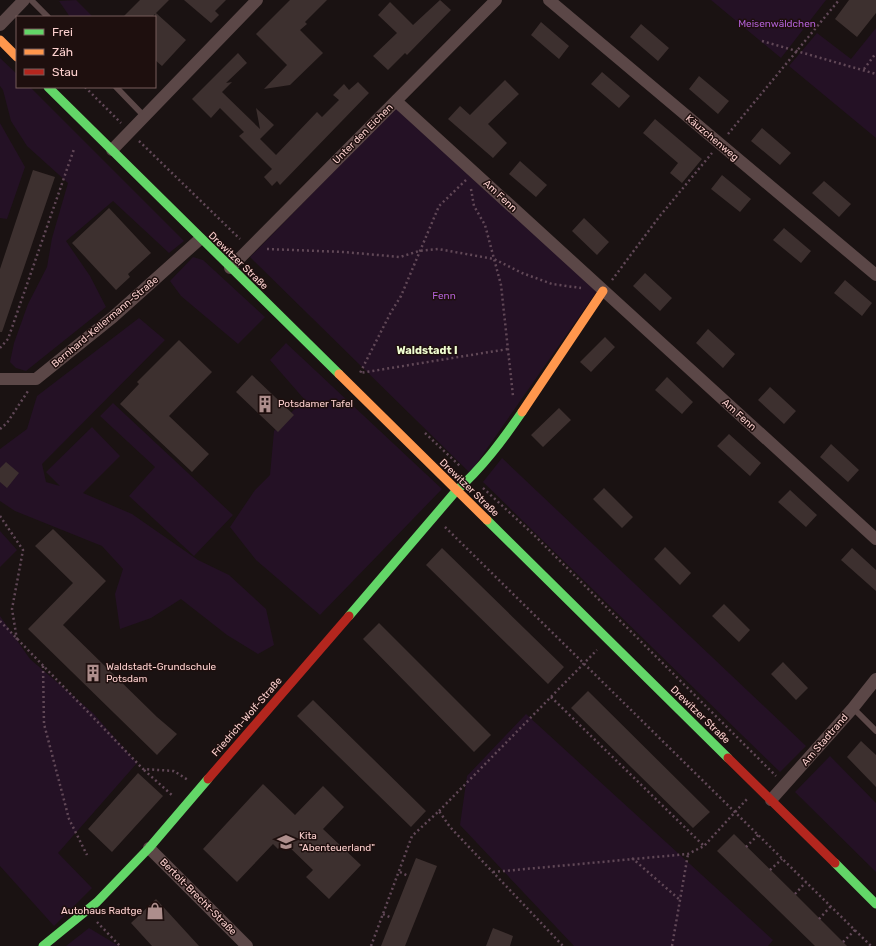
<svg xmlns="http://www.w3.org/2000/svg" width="876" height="946" viewBox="0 0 876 946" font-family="Rubik,sans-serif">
  <rect width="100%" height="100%" fill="#1a1212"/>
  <!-- green -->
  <path fill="#241125" d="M76,0l17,17h-23l-11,-16z
    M711,0h115l-45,58z
    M876,28v110l-87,-72 28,-33 34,26z
    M0,58l17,16v13h13l154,154 -15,12 -56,-52 -47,40 24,35 16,31 -80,64 -10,-3 -6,-6 4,-19 14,-39 19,-37 5,-29 16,-55 -41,-37 -16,-25 -8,-31 -3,-4z
    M396,108l201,183 -127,182 -220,-216z
    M0,123l25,44 -18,52 -7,-1z
    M193,257l10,3 62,57 -27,27 -57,-48 -11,-15z
    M139,318l26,22 -123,124 4,18 14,4 -14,-14 46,-45 28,29 -37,37 49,21 66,46 31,15 37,34 8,36 -16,9 -31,-19 -46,-36 -30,19 -31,11 -5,-35 8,-25 -21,-23 -87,-35 -15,-10v-52l27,-20 10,-33z
    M286,343l156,146 -122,126 -64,-55 -26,-33 25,-37 15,-15 4,-44 30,-32 -34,-39z
    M113,403l120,112 -39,41 -65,-60 26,-29 -55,-51z
    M502,458l304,288 -26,26 -297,-290z
    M0,531l17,19 -17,17z
    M0,616l30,43 63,54 44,50 -79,90 34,35 -38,38 -54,-60z
    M526,714l247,226 -5,6h-194l-114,-121 7,-49z
    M830,756l46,47v69l-81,-80z
    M89,928l30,18h-53z"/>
  <!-- building -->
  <path fill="#3d302f" d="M140,0h29l-13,13 30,27 -24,26 -7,-6v-46l-3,3h-29z
    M184,0h42l-11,11 4,4 -8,8z
    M290,0h37l-22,22 2,2 -7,6 23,23 -33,32 -26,4 23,-24 -31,-31z
    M440,0l11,10 -44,45 -2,-2 -17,17 -15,-14 24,-23 -19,-18 12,-13 23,23z
    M849,0h27v13l-19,24 -22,-18z
    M541,22l28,24 -10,13 -28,-24z
    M641,24l28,24 -11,13 -28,-24z
    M238,53l9,10 -21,20 6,-1 -10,10 38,37 -4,-21 18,17 -14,14 16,16 41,-43 5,5 17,-17 -6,-5 11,-11 5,6 9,-8 11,11 -89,92 -3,-4 -5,5 -8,-9 8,-8 -33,-33 5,-4 -24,-24 -9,10 -19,-19z
    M602,72l28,24 -11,12 -28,-24z
    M699,76l30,25 -11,13 -29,-25z
    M505,80l14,14 -31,30 19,19 -14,15 -45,-39 12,-13 10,9z
    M655,119l47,40 -20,24 -12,-10 8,-10 -35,-30z
    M762,128l29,25 -11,12 -29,-24z
    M520,161l27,24 -11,12 -27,-23z
    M33,170l22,7 -53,155h-2v-63z
    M722,175l29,24 -11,13 -29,-23z
    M824,181l27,23 -12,13 -27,-24z
    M109,208l42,45 -23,21 2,3 -14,13 -44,-47z
    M584,218l25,24 -12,13 -25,-24z
    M784,228l27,23 -10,12 -28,-23z
    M645,273l27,25 -12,13 -27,-25z
    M845,280l27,23 -10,13 -28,-23z
    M708,329l27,25 -12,14 -27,-25z
    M605,337l10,10 -24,25 -11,-10z
    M179,340l33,32 -43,44 40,38 -17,18 -72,-68 19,-20 -2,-2z
    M252,375l42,40 -16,17 -42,-40z
    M667,377l26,25 -11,12 -27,-24z
    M770,387l26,24 -12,13 -26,-24z
    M559,408l12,12 -28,27 -12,-12z
    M729,434l32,29 -11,13 -33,-30z
    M831,444l28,26 -11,12 -28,-25z
    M6,462l13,11 -12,15 -7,-6v-14z
    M604,488l29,29 -11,11 -29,-29z
    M790,490l27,25 -11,12 -28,-25z
    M53,529l53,52 -43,44 94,92 20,17 -20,21 -129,-126 45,-46 -38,-37z
    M665,547l26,26 -11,12 -26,-26z
    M442,548l122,119 -16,17 -122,-119z
    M852,548l24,22v21l-35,-31z
    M724,604l26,26 -11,12 -27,-26z
    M379,623l112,112 -17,17 -111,-113z
    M783,662l25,26 -12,12 -25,-26z
    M588,691l122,121 -17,16 -122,-120z
    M313,700l113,111 -15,16 -114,-111z
    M861,741l15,14v32l-29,-30z
    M138,773l25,23 -51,56 -24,-23z
    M263,784l32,31 28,-29 21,21 -21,22 38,36 -32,34 -23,-22 7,-7 -29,-28 -6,7 -5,-5 -36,38 -34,-33z
    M734,834l61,60 52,52h-32l-98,-95z
    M416,858l21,8 -32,80h-24z
    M156,899l43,47h-47l-21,-23z
    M493,928l20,8 -3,10h-24z"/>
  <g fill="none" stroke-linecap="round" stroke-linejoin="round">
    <!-- path -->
    <path stroke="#614857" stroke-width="2.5" stroke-dasharray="2 3" stroke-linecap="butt" d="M762,41l114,33
      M864,69l12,-16
      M85,87l36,36
      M728,134l111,-134
      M139,141l101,98
      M466,180l-27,26 -38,90 -10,16 -31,61 148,-24
      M471,189l3,17 11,19 16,60 12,111
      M267,249l77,3 56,5 19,-6 19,-2 56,10 28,14 30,11 29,4
      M612,280l47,-63 53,-64
      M0,348l8,-9 66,-190
      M0,429l7,-6 21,-32
      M425,433l36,34
      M483,488l51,47 242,241
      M0,516l23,34 -11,59 5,31
      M445,527l426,419
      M0,621l143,148 31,2 14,9
      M43,666l1,58 25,95 18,36
      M551,697l153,149
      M144,770l29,26
      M439,811l158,-161
      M746,847l12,-12
      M632,858l48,42
      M770,870l12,-11
      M400,872l8,4
      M493,872l195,-18 16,-8 43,-47
      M795,894l11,-12
      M383,914l9,4
      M819,919l12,-13
      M97,922l23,24
      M843,942l12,-12
      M371,946l41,-110 27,-25 11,16 113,119
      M672,946l16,-92"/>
    <!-- lane -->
    <path stroke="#5b4747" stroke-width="6" d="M31,0l17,17
      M116,87l28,29
      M853,708l23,23"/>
    <!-- street -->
    <path stroke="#5b4747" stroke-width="12" d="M549,0l327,275
      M0,25l24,-25
      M396,101l480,438
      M112,150l145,-150
      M230,268l266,-268
      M0,379h36l77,-62 87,-78
      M771,800l82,-92 23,-29
      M149,848l98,98"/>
    <!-- fast -->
    <path stroke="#63d668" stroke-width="9" d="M48,87l291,287
      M487,520l241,238
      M349,616l107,-125c26,-23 46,-50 66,-79
      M835,863l41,41
      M43,946l54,-44 52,-54 59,-69"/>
    <!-- slow -->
    <path stroke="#ff974d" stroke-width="9" d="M0,40l17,17
      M339,374l148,146
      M522,412l81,-121"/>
    <!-- jam -->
    <path stroke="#b3261e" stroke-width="9" d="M728,758l107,105
      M208,779l141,-163"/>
  </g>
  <!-- icons -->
  <defs>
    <g id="building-bare" transform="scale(1.38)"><path d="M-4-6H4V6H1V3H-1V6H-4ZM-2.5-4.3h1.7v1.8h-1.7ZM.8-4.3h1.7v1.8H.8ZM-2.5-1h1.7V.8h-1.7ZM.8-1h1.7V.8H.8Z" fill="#ad8e8c" stroke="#1e0f0e" stroke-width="2.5" paint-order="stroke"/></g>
    <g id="school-bare" transform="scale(1.38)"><path d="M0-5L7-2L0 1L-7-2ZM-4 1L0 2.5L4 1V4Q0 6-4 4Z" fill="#ad8e8c" stroke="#1e0f0e" stroke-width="2.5" paint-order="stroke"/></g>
    <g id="shop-bare" transform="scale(1.38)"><path d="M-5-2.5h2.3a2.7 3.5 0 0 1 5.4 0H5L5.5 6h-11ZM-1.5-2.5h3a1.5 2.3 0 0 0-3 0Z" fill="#ad8e8c" stroke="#1e0f0e" stroke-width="2.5" paint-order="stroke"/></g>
  </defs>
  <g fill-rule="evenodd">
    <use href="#building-bare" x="265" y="404"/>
    <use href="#building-bare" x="93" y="673"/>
    <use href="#school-bare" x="286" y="842"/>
    <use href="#shop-bare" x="155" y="911"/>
  </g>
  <g text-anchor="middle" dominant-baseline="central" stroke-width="3" stroke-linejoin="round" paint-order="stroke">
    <!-- park labels -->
    <g font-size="10" fill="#b160d6" stroke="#1e0f0e">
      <text x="777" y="24">Meisenwäldchen</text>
      <text x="444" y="296">Fenn</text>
    </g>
    <!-- street labels -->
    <g font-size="10" fill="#fcd0ce" stroke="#1e0f0e">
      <text transform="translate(363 134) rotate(-45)">Unter den Eichen</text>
      <text transform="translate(712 138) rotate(40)">Käuzchenweg</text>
      <text transform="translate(500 196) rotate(43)">Am Fenn</text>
      <text transform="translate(238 261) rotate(44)">Drewitzer Straße</text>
      <text transform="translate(105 322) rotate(-40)">Bernhard-Kellermann-Straße</text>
      <text transform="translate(739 415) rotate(42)">Am Fenn</text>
      <text transform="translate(469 488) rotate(44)">Drewitzer Straße</text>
      <text transform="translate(700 715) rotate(44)">Drewitzer Straße</text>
      <text transform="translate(247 717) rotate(-49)">Friedrich-Wolf-Straße</text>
      <text transform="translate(825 740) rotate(-49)">Am Stadtrand</text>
      <text transform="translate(198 897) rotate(45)">Bertolt-Brecht-Straße</text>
    </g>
    <!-- poi labels -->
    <g font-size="10" fill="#fcd0ce" stroke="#1e0f0e" text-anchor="start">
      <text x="278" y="404">Potsdamer Tafel</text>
      <text x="106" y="667">Waldstadt-Grundschule<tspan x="106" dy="12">Potsdam</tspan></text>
      <text x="299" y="836">Kita<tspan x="299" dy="12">"Abenteuerland"</tspan></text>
      <text x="142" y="911" text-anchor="end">Autohaus Radtge</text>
    </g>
    <!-- neighbourhood labels -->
    <g font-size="11" font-weight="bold" fill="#effcd0" stroke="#1e0f0e">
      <text x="427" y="350">Waldstadt I</text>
    </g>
  </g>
  <!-- legend -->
  <rect x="16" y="16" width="140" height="72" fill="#1e0f0e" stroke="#775c5b"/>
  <rect x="24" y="29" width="20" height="6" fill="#63d668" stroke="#775c5b"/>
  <text x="52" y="36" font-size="12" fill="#fcd0ce">Frei</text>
  <rect x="24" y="49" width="20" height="6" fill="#ff974d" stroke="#775c5b"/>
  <text x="52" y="56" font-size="12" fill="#fcd0ce">Zäh</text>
  <rect x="24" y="69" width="20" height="6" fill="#b3261e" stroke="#775c5b"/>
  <text x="52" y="76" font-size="12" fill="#fcd0ce">Stau</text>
</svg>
